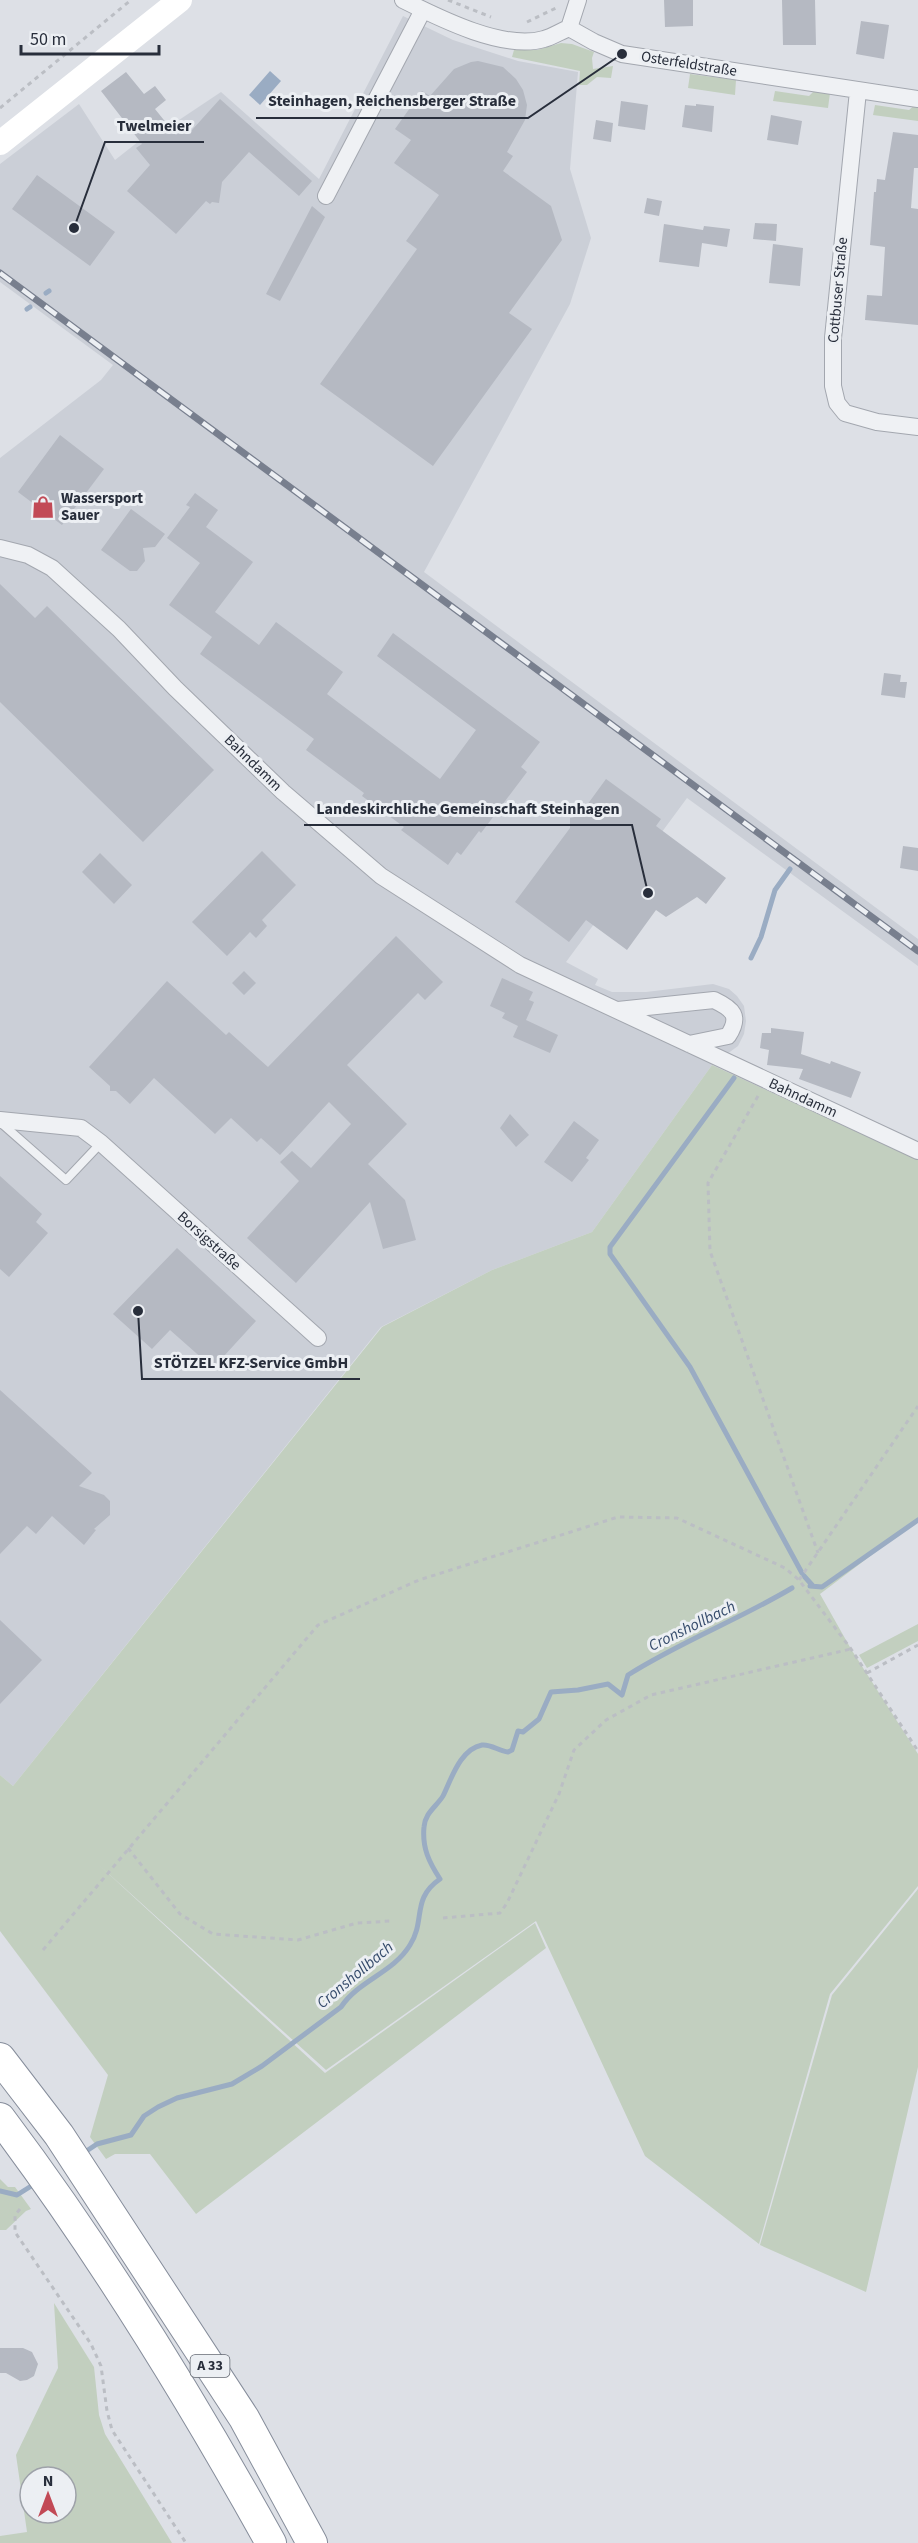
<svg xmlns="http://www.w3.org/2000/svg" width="918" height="2543" viewBox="0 0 918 2543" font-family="'Source Sans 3',sans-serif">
  <rect width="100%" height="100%" fill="#dde0e6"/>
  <!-- built -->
  <path fill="#cbcfd7" d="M403,16l50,24 65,21 60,11 -8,97 21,69 -21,66 -146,268 494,367v27l-231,-168 -121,164 32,17 -3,6 17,7h34l67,-8 16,5 8,7 7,10 2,15 -2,13 -6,12 -26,19 -120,167 -100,38 -111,57 -368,459 -13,-11v-1317l101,-78 12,-15 -113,-83v-118l79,-60 36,56 33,-26 7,2 66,-44 98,87z"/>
  <!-- green -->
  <path fill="#c2cfbf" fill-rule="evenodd" d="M561,43l11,1 22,8 -2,6 1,11 20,-3 -2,12 -14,-1 -10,8h-8l1,-14 -68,-14 2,-7h23z
    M690,74l46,6 -1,15 -47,-7z
    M815,90l15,3 -2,15 -55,-7 2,-10 34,5z
    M875,105l34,5 6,-5 3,1v15l-45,-6z
    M712,1065l206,95v360l-98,74 31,55 67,105v132l-88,108 -71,250 -114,-88 -109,-235 -210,149 -227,-205 226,208 210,-150 11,25 -350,266 -46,-60h-35l-9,5 -16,-22 18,-62 -108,-144v-156l13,11 369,-459 110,-57 100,-38z
    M918,1624v17l-51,27 -8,-13z
    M918,1889v178l-52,225 -106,-47 72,-250z
    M0,2179l8,8h7l16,22 -5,2 -20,19h-6z
    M54,2303l40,64 5,48 6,19 67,109h-172v-7l27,-4 -11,-77 42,-87zM30,2477h36v36h-36z"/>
  <!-- water -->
  <path fill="#9aacc3" d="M270,71l11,10 -21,24 -11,-10z"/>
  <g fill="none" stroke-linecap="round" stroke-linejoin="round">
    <!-- stream -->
    <path stroke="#9aacc3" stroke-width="5" d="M46,293l3,-2
      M27,309l3,-2
      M751,958l10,-21 14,-47 15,-21
      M734,1078l-124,169v7l80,113 112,206
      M804,1576l9,10
      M810,1586l12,1 96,-67
      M82,2154l15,-10 34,-9 13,-19 14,-9 19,-9 55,-14 30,-18 79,-59c18,-27 52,-34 69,-62 16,-25 1,-46 30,-66 -11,-17 -18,-31 -16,-52 1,-14 12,-20 19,-31 8,-16 17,-47 39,-51 9,-1 17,6 26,7l4,-2 6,-19 5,1 16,-13 12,-27 27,-2 30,-6 14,11 6,-20c52,-33 110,-55 164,-87
      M0,2191l17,4 19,-12"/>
  </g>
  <!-- building -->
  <path fill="#b5b9c2" d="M664,0h29v26l-28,1z
    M782,0h33l1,45h-33z
    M861,21l28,4 -5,34 -28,-5z
    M478,61l25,6 13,12 7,11 4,15 -2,15 -18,32 6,4 -10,15 48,35 11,34 -53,73 23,16 -99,137 -113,-82 97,-135 -11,-8 33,-46 -45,-32 17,-23 -16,-11 27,-38 8,5 24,-27 17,-7z
    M126,72l18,22 11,-8 11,14 -11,9 21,26 10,-11 6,6 28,-31 92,82 -13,15 -50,-44 -27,30 -3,21 -7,-1 -2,2 -4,-3 -30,33 -49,-43 23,-26 -14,-17 6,-4 -41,-53z
    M621,101l27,4 -3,25 -27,-4z
    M696,104l18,2 -2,26 -30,-5 3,-22 11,1z
    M771,115l31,6 -4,24 -31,-5z
    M596,120l17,3 -2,19 -18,-3z
    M893,132l25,3v33h-4l-3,40 7,1v116l-53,-5 2,-25 15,1 3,-49 -15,-2 4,-53h2l1,-13 8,1z
    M37,175l78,57 -25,34 -78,-57z
    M647,198l15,3 -3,15 -15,-3z
    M312,206l13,11 -45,84 -14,-7z
    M755,223l22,1 -1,17 -23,-2z
    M664,224l39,6 1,-4 26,3 -3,18 -25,-4 -3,24 -40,-5z
    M773,244l30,4 -3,38 -31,-3z
    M60,435l44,34 -42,56 -44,-33z
    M195,493l23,17 -12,17 47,35 -38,50 44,33 17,-23 67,50 -16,22 113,85 36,-49 -99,-74 16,-23 147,109 -19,25 6,5 -46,61 -2,-2 -18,24 -4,-3 -9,13 -47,-35 3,-3 -42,-31 2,-3 -58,-43 8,-11 -114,-85 12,-17 -43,-32 31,-42 -33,-25 23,-31 -4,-2z
    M131,509l34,25 -10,13 -12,1 2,13 -8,10h-7l-29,-21z
    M0,584l35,34 12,-12 167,164 -71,72 -143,-140z
    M884,673l17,2 -1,7h7l-2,16 -24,-3z
    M606,779l55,40 -5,7 70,52 -20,26 -9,-7 -31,20 -10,-7 -29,40 -41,-30 -17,22 -54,-40 55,-74v-10l9,-2z
    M903,846l15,2v23l-18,-3z
    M262,851l34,34 -34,35 5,6 -11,12 -6,-6 -23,24 -35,-34z
    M100,853l32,32 -18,19 -32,-32z
    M396,936l47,46 -18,18 -7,-7 -71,72 60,59 -39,40 37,36 11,40 -33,9 -13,-47 -74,81 -49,-45 52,-57 -19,-19 12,-11 19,17 40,-44 -22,-22 -49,53 -19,-17 -4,4 -26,-24 -16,16 -61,-56 -24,26 -14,-13h-6v-5l-21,-19 78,-86 59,54 3,-3 39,35z
    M244,971l12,12 -12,12 -12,-12z
    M502,978l31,14 -4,8 5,2 -8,18 32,15 -8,18 -37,-16 5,-11 -16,-8 3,-5 -15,-7z
    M771,1028l33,4 -3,22 29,10 1,-3 30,11 -10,26 -52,-19 4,-10 -36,-4 2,-15 -9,-2 2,-15h9z
    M510,1114l19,21 -13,12 -16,-19z
    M574,1121l25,19 -13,18 3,2 -17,22 -28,-20z
    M0,1176l42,38 -6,8 12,11 -39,44 -9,-8z
    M177,1248l79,73 -43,47 -43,-38 -18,19 -39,-35z
    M0,1390l92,83 -13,13 25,9 6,6v14l-16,14 2,1 -12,15 -32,-29 -16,18 -9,-8 -27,28z
    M0,1620l42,40 -42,44z
    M0,2348h23l9,4 6,12 -4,12 -7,4 -7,1 -14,-8h-6z"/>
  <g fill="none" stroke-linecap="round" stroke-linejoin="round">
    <!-- lane casing -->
    <g stroke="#a3a7af" stroke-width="10">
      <path id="lane" d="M0,1122l66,58 35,-37"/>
    </g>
    <!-- street casing -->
    <g stroke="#a3a7af" stroke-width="18">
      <path id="street" d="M403,0c36,18 101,51 141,39 8,-2 17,-8 25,-11
        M569,28l25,14 28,12 296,45
        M569,28l9,-28
        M858,91l-25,247v48l4,17 8,10 32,9 41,5
        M326,196l97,-186
        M0,548l28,7 24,13 67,61 56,59 108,104 98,84 139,89 398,186
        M618,1010l96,-10c19,9 27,16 14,36l-39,8
        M0,1120l81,8 20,15 217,195"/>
    </g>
    <!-- highway casing -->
    <g stroke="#868d9b" stroke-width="32">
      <path id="highway" d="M0,2058l59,77 185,283 68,125
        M0,2118c100,133 190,279 271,425"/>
    </g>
    <!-- path -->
    <path stroke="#bbbec4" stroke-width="3" stroke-dasharray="4.5 4.5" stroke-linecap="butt" d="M448,0l43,17
      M527,22l31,-15
      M0,108l131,-108
      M758,1096l-50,87 2,68 108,302
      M799,1580l119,-174
      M867,1673l51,-28
      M128,1848l52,66 33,20 85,6 59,-17 34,-2
      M443,1918l57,-5 7,-10 52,-109 15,-44 32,-30 45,-25 200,-46
      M43,1950l275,-325 101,-45 199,-63 59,1 108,50 14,12 52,69 67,102
      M20,2209l-5,6v17l76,112 10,22 6,45 5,19 74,113"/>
    <!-- lane -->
    <use href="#lane" stroke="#eff1f4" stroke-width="8"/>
    <!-- street -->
    <use href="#street" stroke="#eff1f4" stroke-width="16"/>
    <!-- secondary -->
    <path stroke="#fff" stroke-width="24" d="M0,143l180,-143"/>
    <!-- highway -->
    <use href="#highway" stroke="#fff" stroke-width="30"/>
    <!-- rail casing -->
    <g stroke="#787f8e" stroke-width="7">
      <path id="rail" d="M0,273l918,678"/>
    </g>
    <!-- rail -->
    <use href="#rail" stroke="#eceff3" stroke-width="4.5" stroke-dasharray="14" stroke-linecap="butt"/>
  </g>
  <!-- icons -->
  <defs>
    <g id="shop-bare" transform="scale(1.8)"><path d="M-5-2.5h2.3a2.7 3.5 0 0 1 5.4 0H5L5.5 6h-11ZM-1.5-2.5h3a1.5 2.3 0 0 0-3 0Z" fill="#c24a56" stroke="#eceff3" stroke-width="2.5" paint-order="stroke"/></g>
  </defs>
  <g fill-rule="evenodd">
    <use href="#shop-bare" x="43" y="507"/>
  </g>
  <g text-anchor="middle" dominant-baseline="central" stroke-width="6" stroke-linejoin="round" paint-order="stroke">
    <!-- shield labels -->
    <rect fill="#eceff3" stroke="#636872" stroke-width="1.5" x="190.5" y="2355" width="39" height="22" rx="4.5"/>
    <g font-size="14" font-weight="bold" fill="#282e3b">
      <text x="210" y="2366">A 33</text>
    </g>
    <!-- street labels -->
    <g font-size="15" fill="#282e3b" stroke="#eceff3">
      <text transform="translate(689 64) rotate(9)">Osterfeldstraße</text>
      <text transform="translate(838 290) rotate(-85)">Cottbuser Straße</text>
      <text transform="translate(253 763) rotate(44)">Bahndamm</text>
      <text transform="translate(803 1098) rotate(25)">Bahndamm</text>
      <text transform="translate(209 1241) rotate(42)">Borsigstraße</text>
    </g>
    <!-- poi labels -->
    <g font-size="15" font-weight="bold" fill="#282e3b" stroke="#eceff3" text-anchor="start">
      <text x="61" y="498">Wassersport<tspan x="61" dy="17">Sauer</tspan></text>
    </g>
    <!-- water labels -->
    <g font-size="16" font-style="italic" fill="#354b6b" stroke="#eceff3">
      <text transform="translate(692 1626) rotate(-26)">Cronshollbach</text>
      <text transform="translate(355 1975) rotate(-40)">Cronshollbach</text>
    </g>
  </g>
  <!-- callouts -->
  <path fill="none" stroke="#282e3b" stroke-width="2" d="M622 54L528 118H256M74 228L105 142H204M648 893L632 825H304M138 1311L142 1379H360"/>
  <g fill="#282e3b" stroke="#eceff3" stroke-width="2">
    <circle cx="622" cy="54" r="6"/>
    <circle cx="74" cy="228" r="6"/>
    <circle cx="648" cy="893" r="6"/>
    <circle cx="138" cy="1311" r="6"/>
  </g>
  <g font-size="16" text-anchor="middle" font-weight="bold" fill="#282e3b" stroke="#eceff3" stroke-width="6" stroke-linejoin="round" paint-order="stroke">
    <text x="392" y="106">Steinhagen, Reichensberger Straße</text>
    <text x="154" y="131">Twelmeier</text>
    <text x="468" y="814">Landeskirchliche Gemeinschaft Steinhagen</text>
    <text x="251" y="1368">STÖTZEL KFZ-Service GmbH</text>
  </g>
  <!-- north arrow -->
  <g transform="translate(48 2495)"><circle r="28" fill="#eceff3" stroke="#9ea2a9" stroke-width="1.5"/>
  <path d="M0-4.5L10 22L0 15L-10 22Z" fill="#c24a56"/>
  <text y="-9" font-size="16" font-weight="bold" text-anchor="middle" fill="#282e3b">N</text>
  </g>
  <!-- scale -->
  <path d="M21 45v9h138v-9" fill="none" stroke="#282e3b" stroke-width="3"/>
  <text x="30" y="45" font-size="18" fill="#282e3b" stroke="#eceff3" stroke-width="4.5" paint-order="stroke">50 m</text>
</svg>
